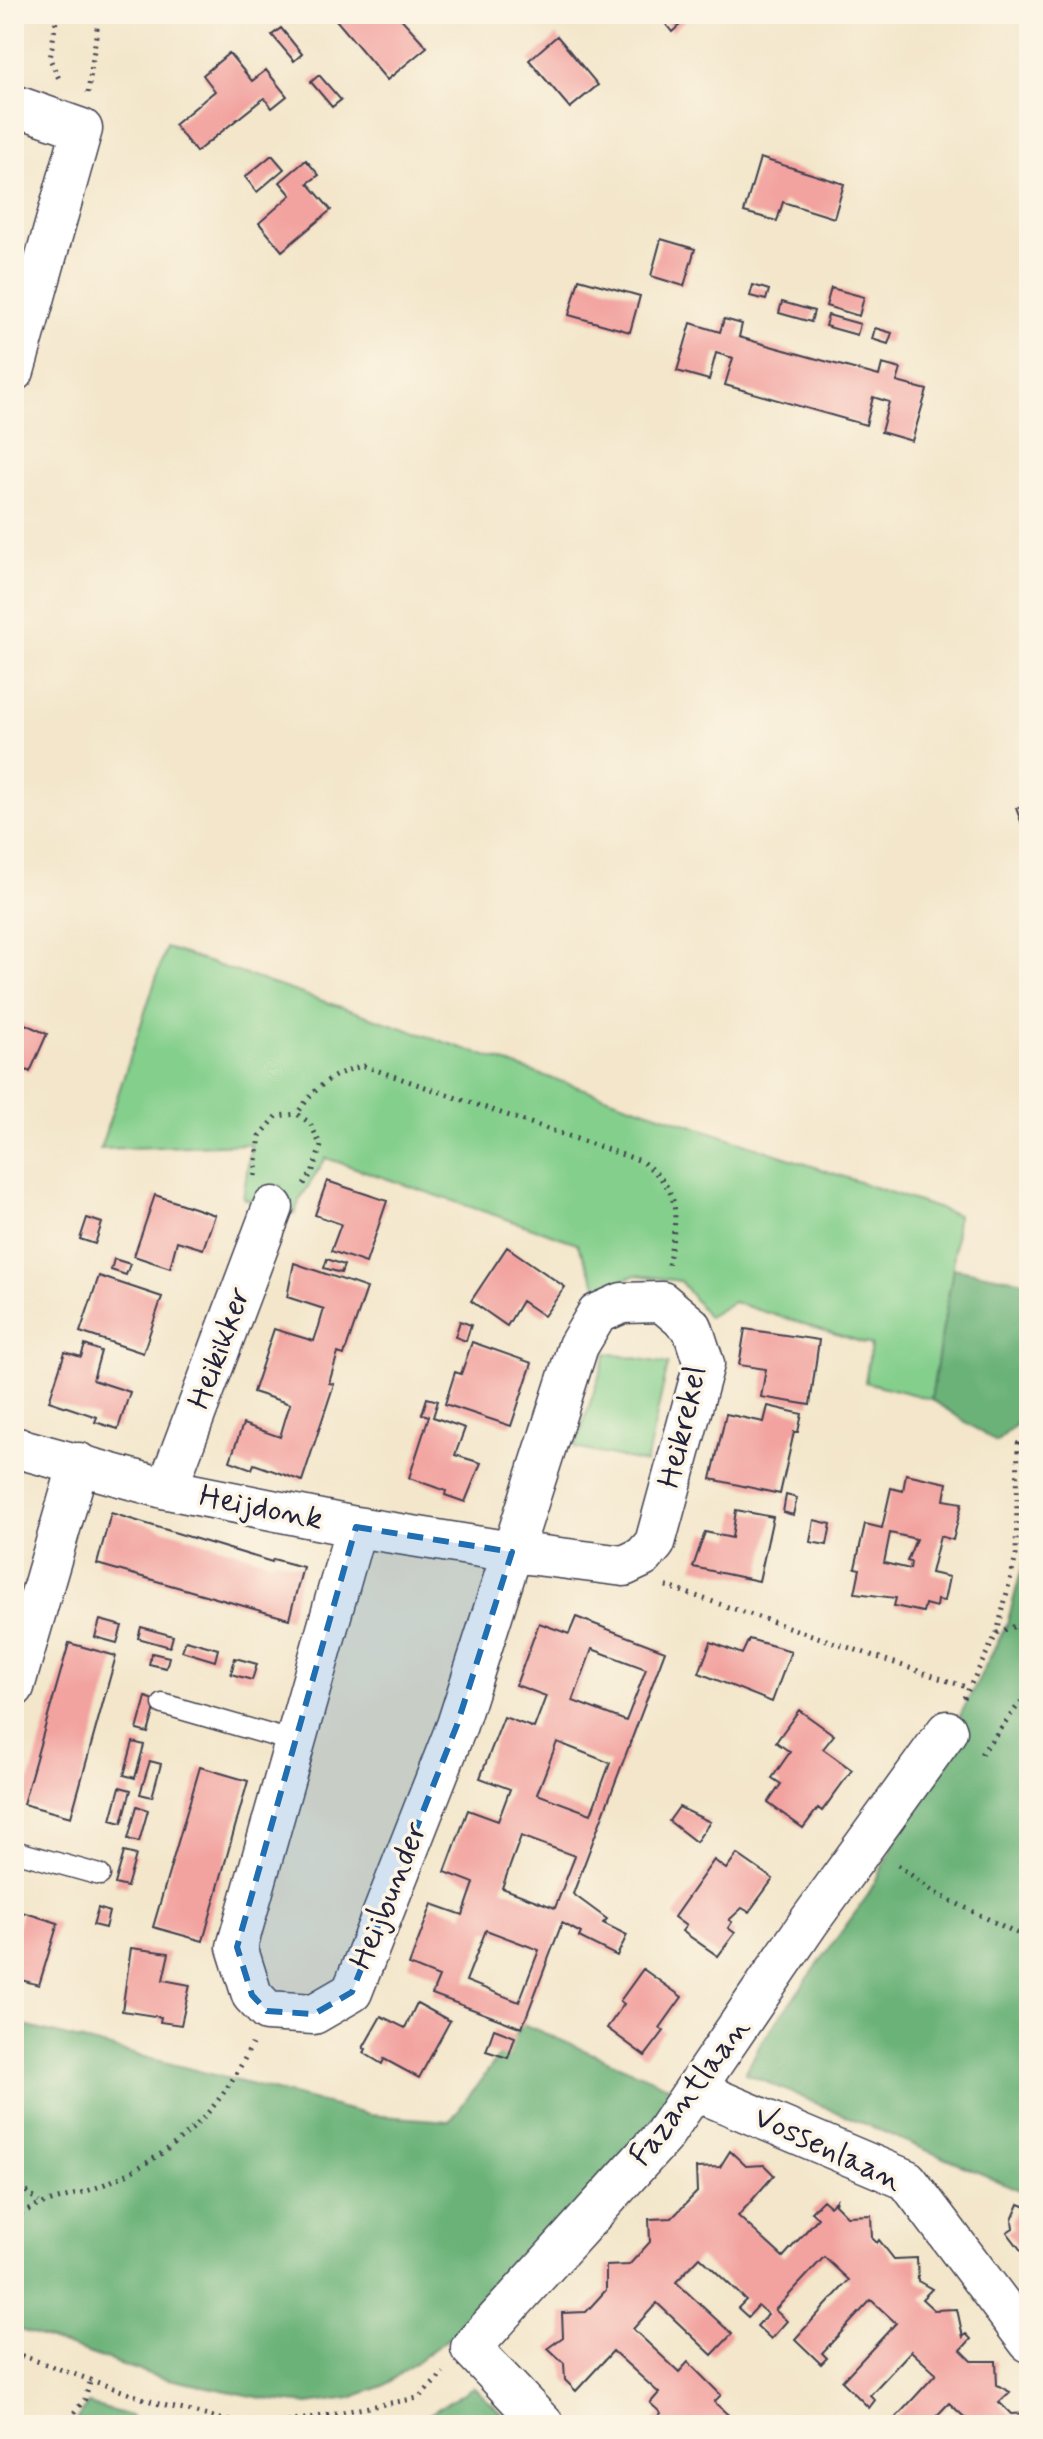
<svg xmlns="http://www.w3.org/2000/svg" width="1043" height="2439" viewBox="0 0 1043 2439" font-family="Mynerve,sans-serif">
  <rect width="100%" height="100%" fill="#fcf5e5"/>
  <filter id="ink" filterUnits="userSpaceOnUse"><feTurbulence type="fractalNoise" baseFrequency=".0125" numOctaves="2"/><feDisplacementMap in="SourceGraphic" scale="16" xChannelSelector="R" yChannelSelector="G"/><feConvolveMatrix kernelMatrix="1 2 1 2 8 2 1 2 1" color-interpolation-filters="sRGB"/></filter>
  <filter id="wash" filterUnits="userSpaceOnUse"><feTurbulence type="fractalNoise" baseFrequency=".006" numOctaves="4" result="noise"/><feDisplacementMap in="SourceGraphic" scale="32" xChannelSelector="R" yChannelSelector="G"/><feGaussianBlur stdDeviation="1.8" result="paint"/><feColorMatrix in="noise" values="0 0 0 0 0 0 0 0 0 0 0 0 0 0 0 0 0 1.4 0 .05"/><feComposite in="paint" operator="in"/></filter>
  <g filter="url(#wash)">
    <rect width="100%" height="100%" fill="#f3e6ca"/>
    <!-- green -->
    <path fill="#84cf8c" stroke="#537864" stroke-width="2" d="M166,948l791,267 -4,53 -22,131 -66,-17 6,-37 -138,-43 -25,15 -28,-36 -44,-6 -38,13 -21,-45 -251,-85 -27,43 -4,13 -52,-16 8,-54 -151,5z
      M607,1353l61,11 -22,99 -71,-15z"/>
    <!-- forest -->
    <path fill="#6bb278" stroke="#466a5a" stroke-width="2" d="M953,1268l76,14v131l-33,29 -65,-43z
      M1028,1470l1,5v719l-284,-121 16,-30 107,-148 139,-271 18,-67z
      M14,2023l355,92 81,6 73,-97 157,67 -216,236 -81,59 -33,12 -42,6 -36,-4 -114,-23 -144,-49z
      M473,2387l42,38h-103z
      M88,2404l43,12 6,9h-65z"/>
    <g id="blocks">
      <!-- building -->
      <path fill="#f2a29f" fill-rule="evenodd" d="M331,14h66l30,33 -40,33z
        M658,14h34l-20,18z
        M281,28l21,26 -8,7 -22,-26z
        M557,36l41,49 -28,23 -41,-48z
        M229,53l23,28 14,-11 21,26 -15,12 -8,-10 -68,54 -22,-27 41,-34 -12,-16z
        M319,75l22,25 -9,7 -21,-25z
        M272,155l12,14 -27,23 -12,-15z
        M760,158l84,26 -10,34 -51,-16 -6,19 -33,-9z
        M306,160l13,15 -11,8 23,27 -49,41 -23,-28 32,-28 -11,-13z
        M661,239l34,10 -11,37 -33,-10z
        M579,279l61,17 -10,36 -61,-17z
        M753,285l16,5 -3,10 -16,-4z
        M831,288l33,9 -5,19 -33,-10z
        M782,302l32,9 -3,11 -32,-9z
        M828,315l32,9 -3,11 -32,-9z
        M724,319l18,5 -3,13 24,7 116,32 3,-12 19,5 -4,13 30,8 -15,51 -31,-9 8,-30 -16,-5 -7,28 -141,-40 8,-27 -17,-5 -7,27 -32,-9 14,-48 29,9z
        M875,328l17,5 -4,11 -16,-5z
        M1027,804l2,17 -7,3 -6,-16z
        M14,1019l33,15 -17,38 -16,-8z
        M327,1181l60,20 -21,62 -35,-12 10,-27 -26,-9z
        M155,1195l60,20 -12,34 -26,-8 -7,27 -36,-12z
        M87,1218l15,5 -7,21 -15,-5z
        M507,1247l58,40 -21,29 -22,-15 -15,25 -36,-25z
        M114,1259l16,5 -4,11 -15,-5z
        M327,1259l17,6 -3,8 -17,-5z
        M294,1263l73,25 -23,67 -6,-2 -9,30 5,1 -32,97 -48,-17 -2,5 -22,-8 13,-37 37,13 5,-17 5,-16 -37,-12 21,-63 40,12 5,-15 5,-17 -37,-12z
        M99,1276l63,21 -19,56 -63,-21z
        M460,1321l11,4 -5,16 -11,-4z
        M745,1329l74,11 -9,65 -49,-8 5,-28 -27,-4z
        M472,1342l60,21 -21,63 -66,-22 10,-32 6,2z
        M85,1345l16,6 -8,29 37,12 -12,37 -23,-7 2,-5 -48,-16 16,-49 16,5z
        M427,1398l11,3 -5,16 32,11 -10,27 26,8 -16,39 -20,-7 1,-4 -37,-13 20,-62 -7,-2z
        M768,1406l34,8 -4,18h-4l-14,62 -69,-15 15,-65 38,8z
        M906,1474l41,9 -3,17 18,3 -9,37 -13,-4 -9,37 18,4 -5,24 -7,-1 -1,7 -11,-3 -2,8 -29,-6 2,-8 -41,-5 5,-24 -5,-1 10,-44 17,4 9,-40 12,3zM890,1533l26,6 -9,22 4,1 -1,7 -26,-6z
        M786,1495l11,3 -4,17 -10,-3z
        M736,1510l37,7 -14,64 -66,-14 12,-35 27,6z
        M111,1513l161,49 1,-3 30,8 -14,52 -192,-55z
        M814,1520l17,4 -4,21 -17,-3z
        M576,1617l89,34 -92,243 34,25 -4,4 24,12 -10,21 -38,-19 2,-4 -19,-10 -40,105 -90,-34 7,-17 -30,-12 23,-61 31,11 11,-32 -29,-11 23,-62 30,11 12,-32 -30,-11 24,-61 30,11 12,-32 -30,-11 23,-62 30,11zM592,1649l54,20 -20,52 -53,-20zM557,1742l53,21 -19,51 -54,-20zM521,1836l54,20 -20,52 -53,-20zM486,1930l53,20 -20,52 -53,-21z
        M100,1620l22,6 -5,17 -22,-6z
        M141,1627l32,9 -3,11 -32,-9z
        M749,1639l42,12 -19,51 -73,-29 12,-31 31,12z
        M186,1640l32,9 -3,12 -33,-10z
        M69,1643l47,13 -45,161 -48,-13z
        M152,1653l17,4 -3,11 -17,-4z
        M235,1658l22,6 -5,16 -21,-6z
        M146,1697l11,4 -9,32 -11,-3z
        M799,1710l35,25 -11,14 29,21 -30,41 -4,-3 -15,20 -35,-25 13,-19 -9,-6 18,-26 -14,-10z
        M133,1742l11,3 -9,33 -11,-3z
        M150,1761l11,3 -9,33 -12,-3z
        M200,1767l48,14 -45,160 -50,-14z
        M120,1787l11,3 -9,33 -11,-3z
        M137,1806l11,4 -9,32 -11,-3z
        M679,1807l31,15 -14,20 -27,-21z
        M124,1852l12,3 -9,32 -12,-3z
        M737,1854l36,25 -24,33 -7,-4 -13,12 3,2 -4,6 7,5 -17,23 -36,-25 4,-5 -12,-9 40,-57 12,9z
        M98,1908l11,4 -4,16 -12,-3z
        M22,1912l36,11 -19,62 -25,-7v-39z
        M131,1948l38,5 -6,27 27,5 -9,40 -21,-3 1,-5 -39,-6z
        M643,1969l39,28 -22,31 4,3 -19,25 -38,-28 17,-24 -4,-3z
        M417,2003l33,18 -31,57 -35,-19 -2,5 -18,-11 2,-4 -3,-1 18,-32 24,12z
        M494,2029l21,8 -7,21 -22,-7z
        M730,2151l16,15 18,-1 10,10 -36,41 45,41 35,-39 -7,-6 12,-12 7,6 6,-6 -1,4 12,12 24,-1 1,23 5,5 2,-3 15,19 23,-1 1,23 14,8 -10,10 12,11 23,-1 6,28 3,-3 5,5 -10,11 11,11h24l1,24 13,7 -11,10 12,12 18,-1v12h-56l-24,-22 -21,22h-39l47,-51 -25,-23 -41,44 5,5 -6,8 -27,-27 54,-58 -25,-23 -49,53 5,5 -6,6 -26,-25 54,-59 -25,-23 -49,53 12,11 -16,18 -14,-13 11,-12 -10,-8 -10,11 -10,-9 8,-8 -46,-43 -24,25 56,52 -20,21 -55,-52 -24,26 46,43 9,-10 33,33 -7,7 22,20 -2,3h-84l11,-12 -11,-10 9,-10 -46,-42 -37,40 -11,-11 -1,-17 -16,-15 15,-11 -1,-24 24,-1 20,-22v-24l23,-1 21,-23 -1,-23 23,-1 25,-26 -1,-24 24,-1z
        M1019,2204l10,4v53l-22,-29 6,-4 -1,-8z"/>
    </g>
  </g>
  <g filter="url(#ink)">
    <use href="#blocks" fill-opacity="0" stroke="#413f50" stroke-width="2"/>
    <g fill="none" stroke-linecap="round" stroke-linejoin="round">
      <!-- lane casing -->
      <g stroke="#413f50" stroke-width="23">
        <path id="lane" d="M163,1704l132,38
          M14,1851l86,24"/>
      </g>
      <!-- street casing -->
      <g stroke="#413f50" stroke-width="43">
        <path id="street" d="M14,105l68,24 -68,242
          M14,1447l153,42 189,38 156,25 112,14 19,-9 12,-14 49,-179 -12,-37 -30,-25 -40,1 -25,11 -19,32 -121,379 -105,267 -38,22 -47,-3 -15,-16 -15,-48 119,-420
          M167,1489l106,-282
          M14,1687l65,-224
          M697,2091l210,89 122,162
          M544,2425l-73,-77 192,-212 146,-214 138,-191"/>
      </g>
      <!-- path -->
      <path stroke="#413f50" stroke-width="5" stroke-dasharray="2 6" stroke-linecap="butt" d="M57,14l-7,45 10,22
        M88,93l11,-79
        M255,1176l5,-40 17,-20 20,-2
        M304,1184l8,-11 9,-27 -11,-23 -13,-9c18,-27 36,-42 67,-48l277,95c45,32 35,57 27,105
        M666,1586l303,102
        M997,1633l32,-12
        M964,1698l33,-65 19,-77 2,-112 11,-15
        M981,1754l48,-63
        M898,1865l35,27 96,47
        M14,2181l25,21
        M14,2218c35,-22 58,-19 91,-34 71,-31 114,-71 147,-140
        M14,2353l145,51 87,21
        M64,2425l21,-26 5,-17
        M272,2425l146,-27 26,-25"/>
      <!-- lane -->
      <use href="#lane" stroke="#fff" stroke-width="20"/>
      <!-- street -->
      <use href="#street" stroke="#fff" stroke-width="40"/>
    </g>
  </g>
  <!-- marked area -->
  <path fill="#1f6fb2" fill-opacity="0.2" stroke="#1f6fb2" stroke-width="6" stroke-dasharray="16 10" stroke-linejoin="round" d="M356,1527l156,25 -55,173 -105,267 -38,22 -47,-3 -15,-16 -15,-48z"/>
  <g text-anchor="middle" dominant-baseline="central" stroke-width="7" stroke-linejoin="round" paint-order="stroke">
    <!-- street labels -->
    <g font-size="32" fill="#22223b" stroke="#fcf5e5">
      <text transform="translate(220 1348) rotate(-70)">Heikikker</text>
      <text transform="translate(683 1427) rotate(-77)">Heikrekel</text>
      <text transform="translate(261 1508) rotate(11)">Heijdonk</text>
      <text transform="translate(389 1896) rotate(-68)">Heijbunder</text>
      <text transform="translate(690 2092) rotate(-53)">Fazantlaan</text>
      <text transform="translate(828 2149) rotate(25)">Vossenlaan</text>
    </g>
  </g>
  <!-- margin -->
  <rect width="1043" height="2439" fill="none" stroke="#fcf5e5" stroke-width="48"/>
</svg>
